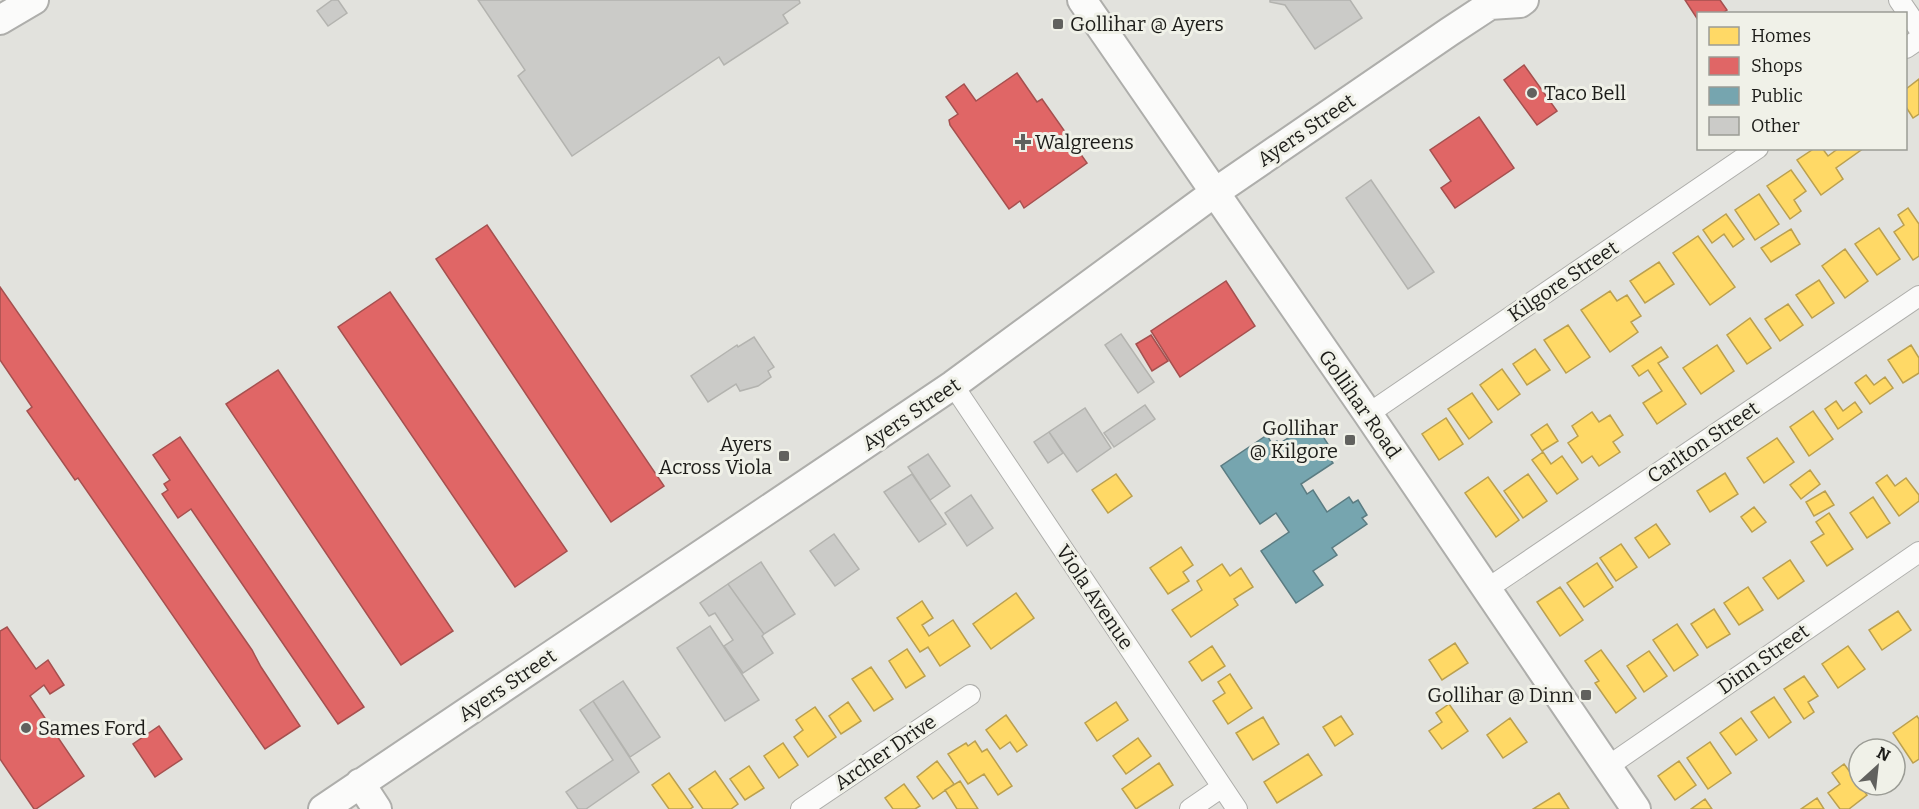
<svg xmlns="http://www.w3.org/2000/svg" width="1919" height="809" viewBox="0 0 1919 809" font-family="Bitter,serif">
  <rect width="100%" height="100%" fill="#e2e2dd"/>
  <!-- homes -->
  <path fill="#ffd966" stroke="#bba04f" stroke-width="1.5" d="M1919,79v35l-6,4 -7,-11v-18z
    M1815,148h7l6,8 11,-8h25l-28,20 7,11 -22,16 -24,-35z
    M1791,170l15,21 -12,9 7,11 -11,8 -23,-33z
    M1759,194l20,30 -24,16 -20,-30z
    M1908,208l11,16v32l-6,4 -19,-28 10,-7 -6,-10z
    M1726,214l18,25 -11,8 -9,-13 -12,9 -9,-13z
    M1879,228l21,31 -23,16 -22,-31z
    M1791,229l9,15 -29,18 -10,-14z
    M1698,236l37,51 -25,18 -37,-52z
    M1845,249l23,32 -23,17 -23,-32z
    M1659,262l15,22 -29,19 -15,-22z
    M1819,280l15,23 -22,15 -16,-23z
    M1610,291l7,10 10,-6 14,21 -10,6 7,10 -28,20 -29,-42z
    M1788,304l15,21 -23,16 -15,-22z
    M1750,318l21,30 -24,16 -20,-29z
    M1568,325l22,32 -24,16 -22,-33z
    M1717,345l17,26 -33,23 -18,-26z
    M1911,345l8,13v15l-16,10 -15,-23z
    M1661,347l7,10 -10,6 28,41 -29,20 -14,-21 19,-12 -14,-21 -9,6 -7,-10z
    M1535,349l15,21 -23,15 -14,-21z
    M1502,369l18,25 -22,16 -18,-25z
    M1866,375l8,10 11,-8 8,11 -23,16 -15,-21z
    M1472,393l20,29 -23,17 -21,-30z
    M1836,401l7,10 12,-9 7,10 -24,17 -13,-20z
    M1813,411l20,28 -24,17 -19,-29z
    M1592,412l7,10 11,-7 13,20 -10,7 7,10 -21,14 -7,-10 -10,7 -14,-20 10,-7 -6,-10z
    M1446,418l17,26 -24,16 -17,-26z
    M1547,424l11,17 -16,10 -11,-16z
    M1777,438l17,24 -30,21 -17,-25z
    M1543,452l8,12 11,-8 16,23 -21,15 -25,-34z
    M1810,470l10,14 -19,15 -11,-14z
    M1725,473l13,21 -28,18 -13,-21z
    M1116,474l16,22 -24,17 -16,-23z
    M1528,474l19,27 -24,17 -19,-27z
    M1887,475l8,11 11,-8 13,17v6l-20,15 -23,-33z
    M1488,477l31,43 -23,17 -31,-44z
    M1825,491l9,14 -20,11 -8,-14z
    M1873,497l17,26 -23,15 -17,-25z
    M1754,507l12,15 -14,10 -11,-15z
    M1829,513l24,36 -26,17 -16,-24 13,-8 -8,-12z
    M1656,524l14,20 -21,14 -14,-20z
    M1621,544l16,23 -21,14 -16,-23z
    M1181,547l12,18 -10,7 6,9 -21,13 -18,-26z
    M1790,560l14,21 -26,18 -15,-21z
    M1597,563l16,24 -29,20 -17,-24z
    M1222,564l8,12 11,-8 12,19 -19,12 4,6 -47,32 -19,-27 30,-20 -5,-9z
    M1560,587l23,33 -23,16 -23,-34z
    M1748,587l15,23 -24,15 -15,-22z
    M1016,593l18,25 -43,31 -18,-25z
    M922,601l11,17 -11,7 7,11 24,-16 17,26 -30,20 -12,-19 -8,5 -23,-34z
    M1714,609l16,25 -23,14 -16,-24z
    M1898,611l13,19 -29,20 -13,-20z
    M1677,624l21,31 -24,16 -21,-31z
    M1455,643l13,20 -26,17 -13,-20z
    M1212,646l13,20 -23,15 -13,-19z
    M1848,646l17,23 -27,19 -16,-24z
    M907,649l18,27 -19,12 -17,-27z
    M1601,650l35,48 -20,15 -21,-30 4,-2 -14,-20z
    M1649,651l18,25 -23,16 -17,-26z
    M871,667l22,32 -19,12 -22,-32z
    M1230,674l22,34 -24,16 -15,-23 12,-8 -7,-11z
    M1804,676l14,20 -10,6 6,10 -10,7 -20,-30z
    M1774,697l17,25 -22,16 -18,-26z
    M848,702l13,19 -20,13 -12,-18z
    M1116,702l12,18 -31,21 -12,-18z
    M1449,704l19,27 -26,18 -13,-18 13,-9 -6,-9z
    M815,707l21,30 -28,20 -14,-20 9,-7 -7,-10z
    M1006,715l21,30 -10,7 -7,-10 -10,7 -14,-19z
    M1341,716l12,18 -18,12 -12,-19z
    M1917,716l2,3v40l-6,4 -20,-30z
    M1263,717l16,27 -26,16 -17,-27z
    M1510,718l17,24 -24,16 -16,-23z
    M1741,718l16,22 -21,15 -16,-22z
    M1138,738l13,18 -25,18 -13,-18z
    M975,741l7,11 5,-3 25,37 -14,9 -14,-21 -16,10 -20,-30 18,-11 2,3z
    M1710,742l21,31 -23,16 -21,-31z
    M783,743l15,22 -19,13 -15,-22z
    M1308,754l14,21 -45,28 -13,-21z
    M937,761l17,23 -21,15 -16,-22z
    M1679,761l17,24 -21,15 -17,-24z
    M1159,763l14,22 -37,24 -14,-20z
    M1844,764l23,31 -18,14h-9l-12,-16 12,-9 -8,-11z
    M749,766l15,22 -19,12 -15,-21z
    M715,771l23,33 -7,5h-28l-14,-20z
    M669,773l24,34 -3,2h-21l-17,-24z
    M960,781l18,28h-21l-12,-19z
    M904,784l16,22 -5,3h-22l-8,-11z
    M1559,793l10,16h-36z
    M1817,798l7,11h-23z
    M1705,799l7,10h-21z"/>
  <!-- shops -->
  <path fill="#e06666" stroke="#a5504f" stroke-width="1.5" d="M1685,0h35l7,10 -6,4h-23v6z
    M1524,65l33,46 -20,14 -33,-45z
    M1017,73l20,29 5,-3 45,64 -63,45 -4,-7 -11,8 -59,-84 -1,-5 9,-6 -12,-17 18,-13 12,17z
    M1479,117l35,51 -59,40 -14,-20 10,-7 -21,-31z
    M487,225l177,261 -53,36 -175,-263z
    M1226,281l29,45 -75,51 -29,-46z
    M0,287l252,363 9,17 39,59 -35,23 -187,-271 -3,2 -48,-69 5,-4 -32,-47z
    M390,292l177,259 -52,36 -177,-260z
    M1151,335l17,26 -16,10 -16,-27z
    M278,370l175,261 -52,34 -175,-261z
    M180,437l184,270 -26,17 -147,-215 -13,9 -16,-24 6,-4 -4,-6 6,-4 -17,-25z
    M7,627l29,42 12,-9 16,25 -14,9 -6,-9 -14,11 54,80 -48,33h-2l-34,-50v-128z
    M159,726l23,33 -27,18 -22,-33z"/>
  <!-- public -->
  <path fill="#76a5af" stroke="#5b7c82" stroke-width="1.5" d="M1308,425l4,6 5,-4 16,25 -5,4 5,7 -32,21 6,10 6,-4 14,22 22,-15 4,6 5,-3 9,15 -5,3 5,6 -35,24 5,7 -24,16 10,14 -27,18 -35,-52 28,-19 -13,-19 -16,11 -39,-58 46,-31 5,9 5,-3 2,3z"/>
  <!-- building -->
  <path fill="#cbcbc8" stroke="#b3b3af" stroke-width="1.5" d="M332,0h6l9,13 -19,13 -11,-15z
    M478,0h321l1,3 -17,12 5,8 -64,42 -5,-8 -147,99 -54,-80 7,-6z
    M1270,0h80l12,18 -47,31 -30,-44 -15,-3z
    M1371,180l63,92 -26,17 -62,-91z
    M1121,334l33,48 -16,11 -33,-48z
    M754,337l20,30 -6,4 3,6 -13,9 -18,5 -4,-7 -28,18 -17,-26 46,-31 1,2z
    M1145,405l10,14 -41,28 -10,-14z
    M1085,408l26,40 -34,24 -28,-40z
    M1049,432l14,21 -15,10 -14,-21z
    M928,454l22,32 -20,14 -22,-33z
    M912,474l34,50 -27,18 -35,-50z
    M971,495l22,33 -26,18 -22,-33z
    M834,534l25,35 -24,17 -25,-35z
    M761,562l34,52 -31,20 -36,-50z
    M728,584l36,50 -2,2 11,17 -30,20 -19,-27 9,-6 -18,-27 -6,3 -9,-13z
    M710,626l49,74 -34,21 -48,-73z
    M623,681l37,56 -30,20 -37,-56z
    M593,701l46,71 -53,37h-8l-12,-17 47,-32 -33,-50z"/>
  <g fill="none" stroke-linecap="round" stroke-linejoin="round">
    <!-- street casing -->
    <g stroke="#aeaeab" stroke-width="22">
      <path id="street" d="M1899,0l20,29
        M1906,48l13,-9
        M953,385l284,424
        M1368,414l390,-266
        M1487,589l432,-293
        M1607,767l312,-215
        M801,809l169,-114
        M1190,809l32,-22"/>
    </g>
    <!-- secondary casing -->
    <g stroke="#aeaeab" stroke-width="32">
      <path id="secondary" d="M1082,0l286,414 268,395
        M0,20l34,-20
        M360,783l17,26
        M323,809l630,-424 261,-192 235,-161 41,-27 30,-2 4,-3"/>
    </g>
    <!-- street -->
    <use href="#street" stroke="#fbfbfa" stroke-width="20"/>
    <!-- secondary -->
    <use href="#secondary" stroke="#fbfbfa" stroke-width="28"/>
  </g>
  <!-- markers -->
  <g fill="#61615e" stroke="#f0f1e8" stroke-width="2">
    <rect x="1052" y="18" width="12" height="12" rx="3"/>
    <circle cx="1532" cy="93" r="6"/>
    <path d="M1020 133h6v6h6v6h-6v6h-6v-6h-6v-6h6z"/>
    <rect x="1344" y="434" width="12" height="12" rx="3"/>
    <rect x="778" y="450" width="12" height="12" rx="3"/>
    <rect x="1580" y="689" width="12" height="12" rx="3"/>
    <circle cx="26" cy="728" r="6"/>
  </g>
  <g text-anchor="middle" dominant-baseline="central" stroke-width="6" stroke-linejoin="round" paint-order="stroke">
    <!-- poi labels -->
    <g font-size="20" fill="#1c1c19" stroke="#f0f1e8" text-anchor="start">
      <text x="1070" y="24">Gollihar @ Ayers</text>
      <text x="1544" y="93">Taco Bell</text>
      <text x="1035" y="142">Walgreens</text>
      <text x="1338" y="428" text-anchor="end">Gollihar<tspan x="1338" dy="23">@ Kilgore</tspan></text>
      <text x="772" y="444" text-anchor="end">Ayers<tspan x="772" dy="23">Across Viola</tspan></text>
      <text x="1574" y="695" text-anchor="end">Gollihar @ Dinn</text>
      <text x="38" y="728">Sames Ford</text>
    </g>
    <!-- street labels -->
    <g font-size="20" fill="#1c1c19" stroke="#f0f1e8">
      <text transform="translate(1306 130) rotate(-34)">Ayers Street</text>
      <text transform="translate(1563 281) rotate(-34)">Kilgore Street</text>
      <text transform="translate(1360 404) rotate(55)">Gollihar Road</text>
      <text transform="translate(911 414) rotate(-34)">Ayers Street</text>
      <text transform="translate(1703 442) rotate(-34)">Carlton Street</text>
      <text transform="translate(1095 597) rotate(56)">Viola Avenue</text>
      <text transform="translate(1763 659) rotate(-35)">Dinn Street</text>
      <text transform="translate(507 685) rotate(-34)">Ayers Street</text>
      <text transform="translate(885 752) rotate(-34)">Archer Drive</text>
    </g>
  </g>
  <!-- legend -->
  <rect x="1697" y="12" width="210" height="138" fill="#f0f1e8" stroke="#9b9c95" stroke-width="1.5"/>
  <rect x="1709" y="27" width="30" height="18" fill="#ffd966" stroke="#9b9c95" stroke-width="1.5"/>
  <text x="1751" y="42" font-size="18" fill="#1c1c19">Homes</text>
  <rect x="1709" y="57" width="30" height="18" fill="#e06666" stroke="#9b9c95" stroke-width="1.5"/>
  <text x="1751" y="72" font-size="18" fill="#1c1c19">Shops</text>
  <rect x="1709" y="87" width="30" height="18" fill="#76a5af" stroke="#9b9c95" stroke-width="1.5"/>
  <text x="1751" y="102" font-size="18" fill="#1c1c19">Public</text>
  <rect x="1709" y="117" width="30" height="18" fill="#cbcbc8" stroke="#9b9c95" stroke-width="1.5"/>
  <text x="1751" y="132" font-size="18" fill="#1c1c19">Other</text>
  <!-- north arrow -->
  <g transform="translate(1877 767) rotate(27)"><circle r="28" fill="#f0f1e8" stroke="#9b9c95" stroke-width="1.5"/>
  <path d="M0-4.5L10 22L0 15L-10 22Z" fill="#61615e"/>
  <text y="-9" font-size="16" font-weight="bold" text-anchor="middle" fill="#1c1c19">N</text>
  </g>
</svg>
